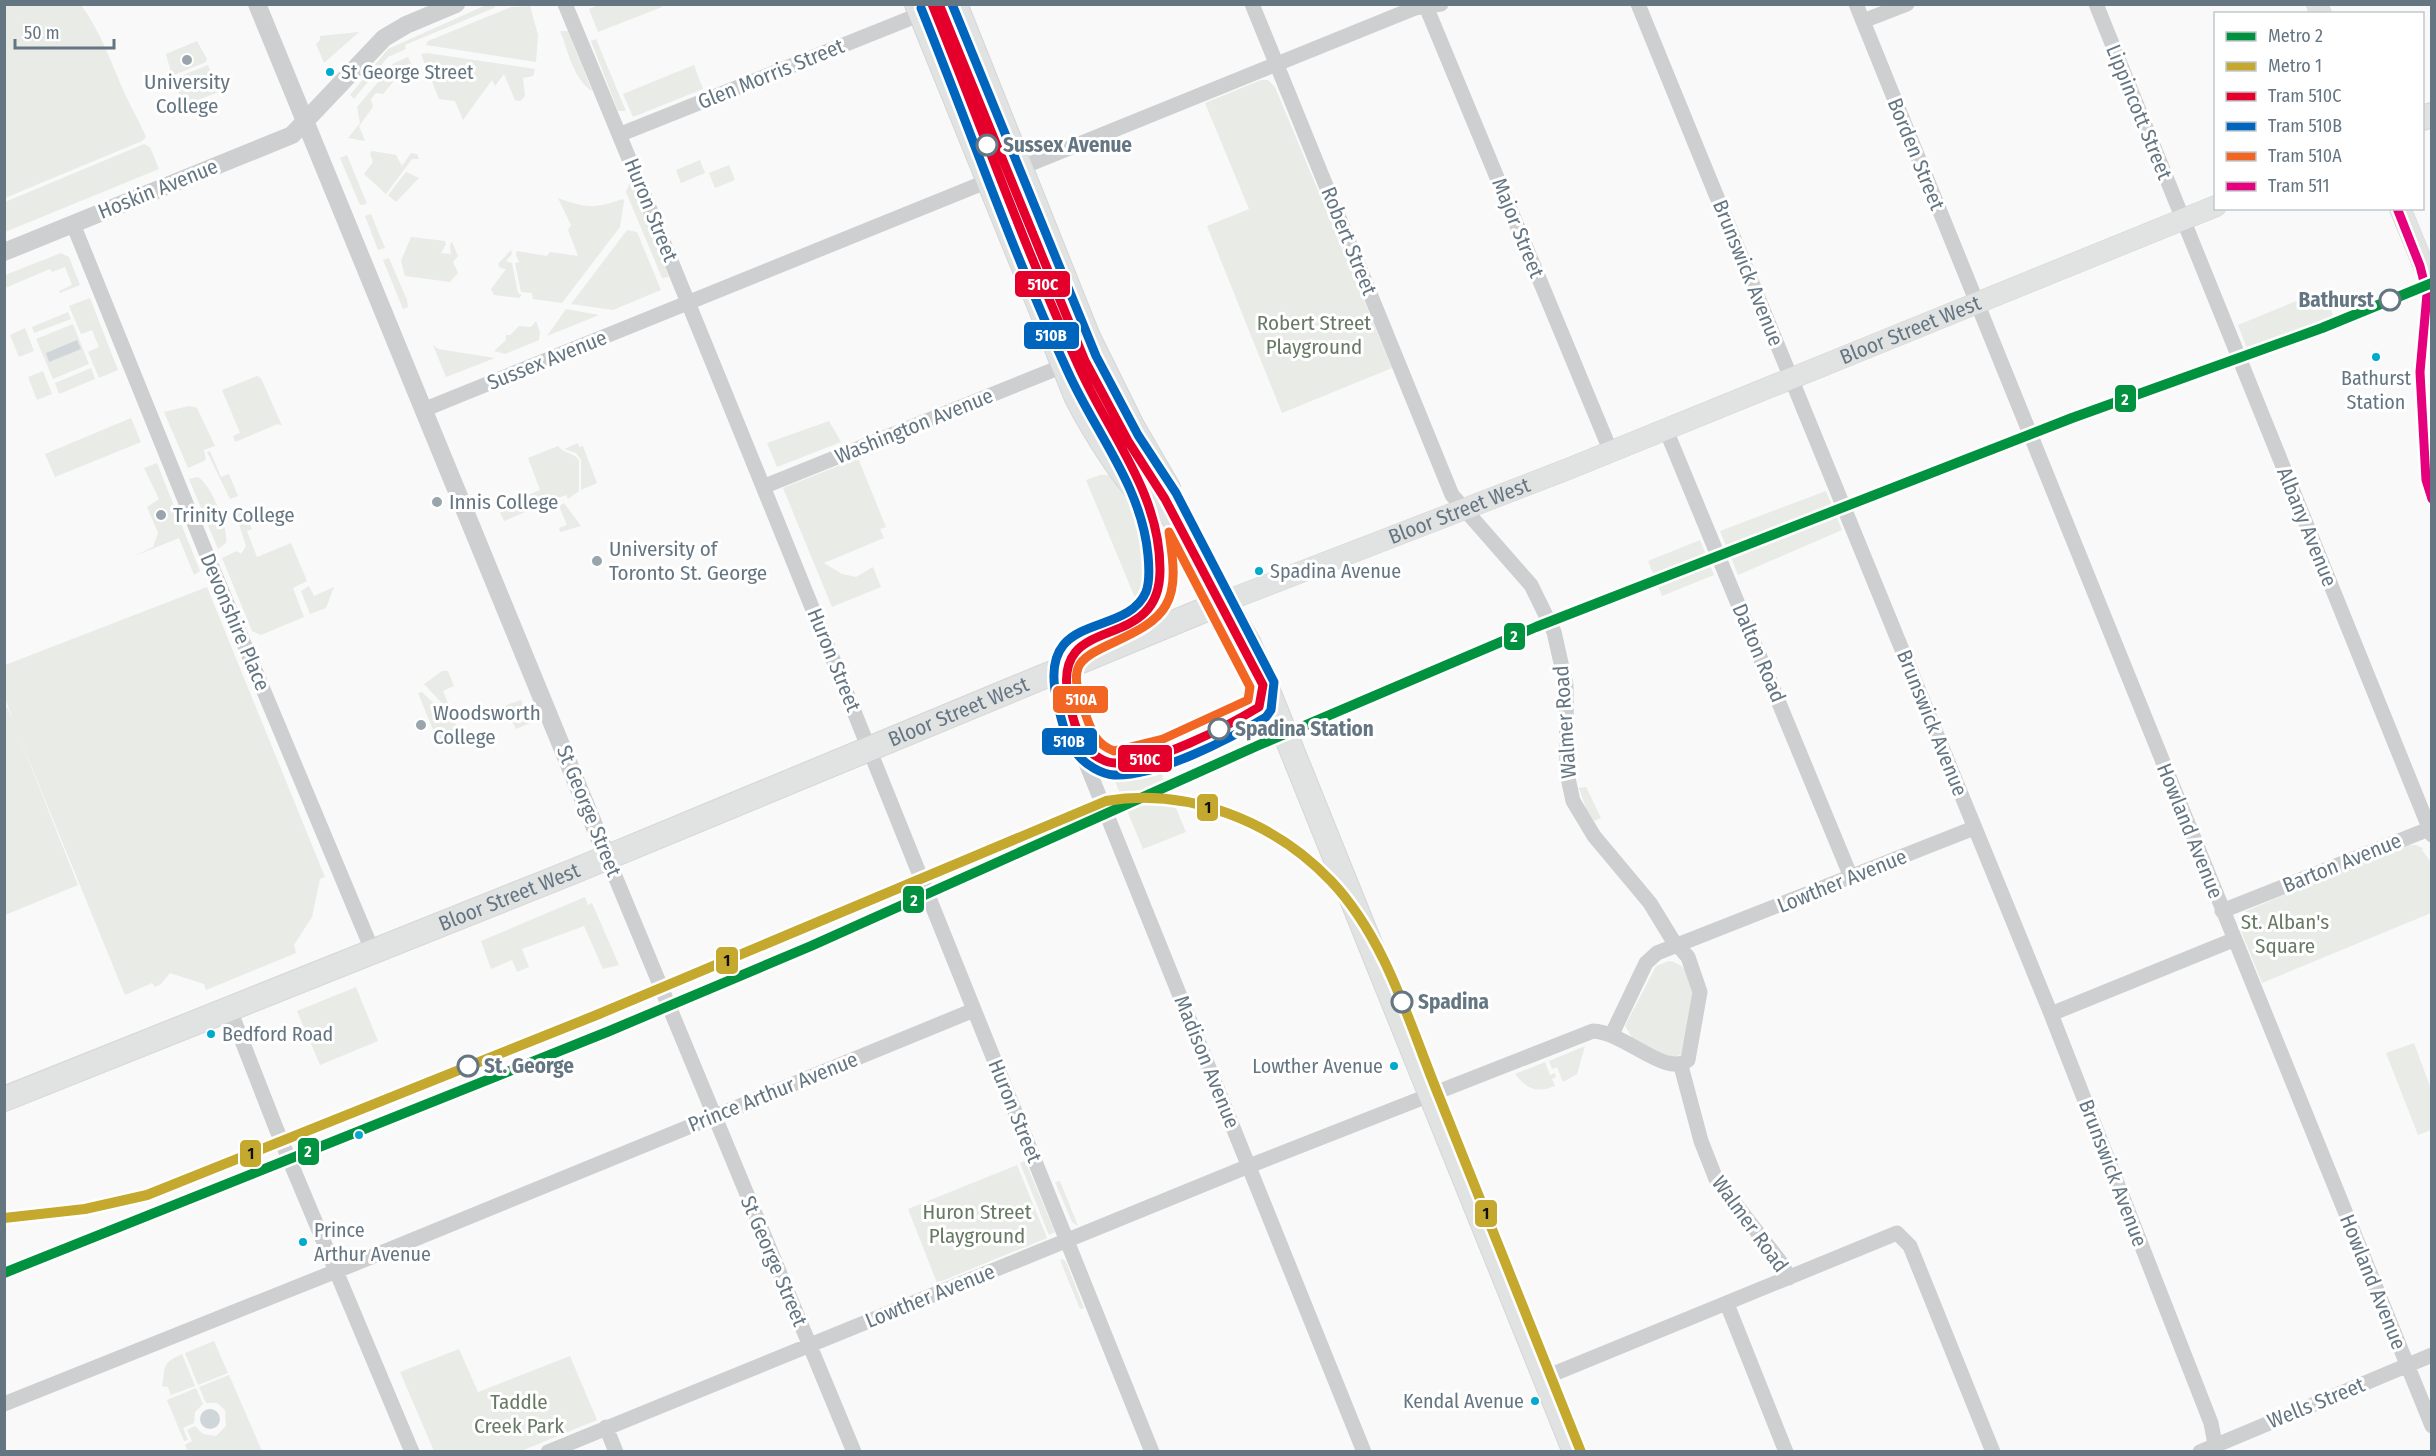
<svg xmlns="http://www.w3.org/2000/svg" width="2436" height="1456" viewBox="0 0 2436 1456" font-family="'Fira Sans Condensed',sans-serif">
  <rect width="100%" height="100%" fill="#f9f9f9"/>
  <!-- green -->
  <path fill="#e8ebe6" d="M5,4l76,1c20,27 30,58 44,89 6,14 15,28 21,43l-4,4 -137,57z
    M601,4h60l1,3 -64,25 -9,-23z
    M486,5h10l-2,3 -89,37 1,4 -18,8 -34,42 -4,-4 38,-46z
    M530,6l8,29 -2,27 -110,-17 2,-4 83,-34z
    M560,31h8l24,60c-18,-11 -24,-40 -32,-60z
    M359,32l-35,31 -8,-19 4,-4v-4z
    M596,39l30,72h-8l-27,-70z
    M197,41l10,18 -1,3 -34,14 -6,-22z
    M427,53l108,16 -2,7 -10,2 2,18 -5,5 -5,-1 -11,-26 -9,12 -3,-6 -29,40 -8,-19 -16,-2 -18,-45z
    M408,57l10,21 -20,-2 -15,18 -7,-1 -5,6 2,8 -14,19 6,15 -17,-3 12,-15 -3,-16 37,-44z
    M208,65l11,27 -35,13 -11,-26z
    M694,65l9,24 -70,28 -10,-23z
    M1261,80h7l7,7 117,281 -110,45 -75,-187 42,-17 -44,-106z
    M144,144l6,3 9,22 -154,63v-30z
    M372,151l24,4 6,11 9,-13 6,1 2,5h-7l-26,35 -22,-20 9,-12 -3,-8z
    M347,155l20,49 -7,1 -20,-47z
    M700,160l5,13 -24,10 -5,-13z
    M729,165l6,15 -20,8 -6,-15z
    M406,172l13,6 -23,24 -8,-7z
    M630,182l39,95 -7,1 -36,-86z
    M558,198c29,11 38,10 65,1l1,2 -4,26 -58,76 -29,-4 -1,-6 -11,-1 -6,-29 4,-1 -3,-7 1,-4 30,5 3,-4 28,4 -10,-26 3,-5z
    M371,214l14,34 -7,2 -13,-34z
    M627,230l10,2 24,58 -48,20 -42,-6z
    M411,237l34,4 1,3 -5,9 10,1 -1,-9 2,-3 6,14 -5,6 5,11 -8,9 -45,-6 -4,-15z
    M511,250l1,4 -6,7 6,2 6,30 4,2 -3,3 -25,-3 -3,-6 15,-20 -6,-1 -2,-4z
    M61,253l8,4 11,28 -20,8 -1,-2 13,-6 -7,-18 -13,5 -2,-3 -45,19v-13z
    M389,258l18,42 1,7 -5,2 -20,-49z
    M2323,290l11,28 -86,33 -10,-26z
    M90,298l28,72 -19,8 -11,-26 11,-5 -7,-17 -11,4 -12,-28z
    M566,309l33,6 -52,21z
    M68,312l3,7 -37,14 -2,-6z
    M536,321l4,11 -1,8 -34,14 -11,-3 12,-11v-5h4l9,-9 12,1z
    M73,324l16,40 -36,15 -17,-40z
    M25,328l9,23 -15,6 -9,-22z
    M433,345l5,4 57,9 -49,19z
    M91,368l4,11 -36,15 -4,-11z
    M43,371l9,23 -15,6 -9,-23z
    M257,376l4,2 21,48 -4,-2 -43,18 -2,-6 7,-3 -18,-43z
    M189,406l8,2 18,38 -11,4 2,10 -18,8 -24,-56z
    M131,418l10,24 -86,35 -10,-23z
    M829,421l12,21 -64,25 -10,-24z
    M578,443l1,4 4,-1 14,37 -16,7v-30l-5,-7 -12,-4z
    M558,446c6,8 15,6 21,14v31l-11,8 -2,-4 -62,26 -6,-13 42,-18 -12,-32z
    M210,451l11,26 8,-3 9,22 -8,3 -23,-47z
    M858,458l28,69 -6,2 4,9 -60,25 18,11 14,3 17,-10 8,20 -49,20 -49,-119z
    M157,463l43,108 -6,4 -15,-37 -47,19 21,-10 5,-14 -11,-26 12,-8 -15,-31z
    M1100,475h8l18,17 31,49 12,9 3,25 -1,17 -33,13 -52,-125z
    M198,477c13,7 31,52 28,66l-8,6 -29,-70z
    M1826,491l16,39 -104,45 -18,-44z
    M564,503l17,23 -21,6 -1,-4 8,-3 -8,-19z
    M242,505l10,24 -5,2 10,26 34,-14 16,38 -14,7 11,29 -43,18 -9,-4 -30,-73 15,-7 4,3 5,-8 -12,-38z
    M1700,540l14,35 -52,21 -14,-35z
    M309,586l5,10 20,-9 -8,21 -16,6 -9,-23z
    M207,587l118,290 -5,2 -8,38 -18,28 2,8 -90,37 -2,-6 -34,-11 -9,11 -6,3 -3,-4 -27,12 -109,-266 62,156 -73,30v-207l2,-1 6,12 -8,-20v-34z
    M442,671h6l6,15 -11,5 9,22 11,-4 2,5 -9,4 -32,-34z
    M422,692l43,41 -26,11 -21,-51z
    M521,700l9,23 -14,6 -12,-23z
    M1156,761l30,71 -43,17 -29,-70z
    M1586,787l15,31 -7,3 -7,-10 -8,-23z
    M2405,845h11l7,3 -1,2 9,12v51l-169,70 -23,-57 7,-15z
    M585,897l3,8 4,-2 27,62 -16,4 -19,-43 -62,23 7,18 -12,5 -5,-12 -21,9 -10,-28z
    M1669,961c39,7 19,65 14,92l-9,5h-6l-35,-19 -8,-13 31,-60z
    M356,987l22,54 -58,24 -23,-54z
    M2414,1043l17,46v41l-13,5 -32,-82z
    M1585,1046l-8,28 -14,8 -6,-15 -5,2 -3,-8z
    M1545,1062l5,13 5,-2 1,4 -4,2 3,7c-19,7 -27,4 -40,-12z
    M1025,1161l30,71 -6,3 -29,-72z
    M1017,1165l30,73 -110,45 -29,-74z
    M1060,1181l18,45 -6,-4 -17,-40z
    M1063,1259l3,3 18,46 -4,1 -20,-49z
    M214,1341l14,32 -30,12 -13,-32z
    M459,1349l19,43 92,-36 27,64 -76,31h-87l-34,-79z
    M182,1354l13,32 -24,9 -3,-8 -6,-1c4,-21 -1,-22 20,-32z
    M229,1375l33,76h-74l-3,-6 7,-4 -5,-11 8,-4 8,8 13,2 10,-10 -1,-16 -8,-7h-11l-7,-16z
    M196,1388l7,16 -8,8 -1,11 -11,5 5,12 -4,1 -17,-41z"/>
  <!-- water -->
  <path fill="#ced6d9" d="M77,340l4,9 -32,13 -3,-9z
    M200 1419a10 10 0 1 1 20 0a10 10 0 1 1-20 0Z"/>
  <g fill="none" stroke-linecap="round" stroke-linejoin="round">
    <!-- secondary casing -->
    <g stroke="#d5d6d7" stroke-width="22">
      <g id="secondary">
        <path d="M2317,4l4,10"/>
        <path d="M2400,208l32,78"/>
        <path d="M1116,439l51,68"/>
        <path id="s1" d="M1226,601l342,-132 648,-263"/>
      </g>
    </g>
    <!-- primary casing -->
    <g stroke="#d5d6d7" stroke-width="26">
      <g id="primary">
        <path d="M917,4l160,394c12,23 51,91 73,103 5,3 12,5 17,6"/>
        <path d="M955,4l133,333 44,89 36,62 -1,19 82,137 326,808"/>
        <path d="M2422,118l10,-3"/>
        <path id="s2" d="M4,1099l568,-227 654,-271"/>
      </g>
    </g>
    <!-- minor -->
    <path stroke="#cecfd0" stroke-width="15" d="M565,4c200,481 392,965 587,1448
      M1425,4l186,448
      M1638,4l413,1010 160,409 4,21
      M1856,4l576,1422
      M2096,4l336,831
      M1863,21l44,-17
      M621,134l300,-120
      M73,224l136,336 164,392
      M423,410l992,-402 26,-4
      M1666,430l185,447
      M765,486l298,-120
      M1050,674l314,778
      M607,857l247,595
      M2222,911l207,-82
      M230,1010l46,118 136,324
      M2051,1014l182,-74
      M1612,1034l34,-71 11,-10 317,-125
      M1681,1066l20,75 15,38 66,85 7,14
      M1727,1304l59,148
      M1546,1377l351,-144 13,13 83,206
      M4,1404l350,-140 620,-254
      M606,1427l10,25
      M548,1452l701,-286 344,-135c32,1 73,47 95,29l12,-68 -12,-35 -16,-18 -22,-36 -56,-67 -21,-35 -6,-28 -1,-88 -12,-53 -23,-47 -79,-90 -200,-491
      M2200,1452l232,-97"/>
    <!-- tertiary -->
    <path stroke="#cecfd0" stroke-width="18" d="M257,4l350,853
      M4,252l288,-117 92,-97 22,-13 50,-21"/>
    <!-- secondary -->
    <use href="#secondary" stroke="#e1e2e2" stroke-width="21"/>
    <!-- primary -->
    <use href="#primary" stroke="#e1e2e2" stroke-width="24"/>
    <!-- tram-1 casing -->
    <g stroke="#fff" stroke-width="14">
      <path id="tram-1" d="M932,4c49,121 92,243 146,361 30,68 82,127 82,204 1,89 -112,38 -91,132 3,15 8,36 19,48 6,7 18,14 27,14 39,2 111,-36 144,-56l4,-22 -98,-186 -37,-58 -43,-80 -146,-357"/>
    </g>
    <!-- tram-2 casing -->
    <g stroke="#fff" stroke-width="14">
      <path id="tram-2" d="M921,8c49,121 92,246 147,364 27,60 74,115 80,183 1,11 2,27 -2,37 -21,48 -110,16 -89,109 4,18 9,40 21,54 8,10 23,19 36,20 42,2 116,-36 152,-58l5,-7 3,-28 -98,-189 -38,-58 -42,-79 -144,-352"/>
    </g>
    <!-- tram-3 casing -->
    <g stroke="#fff" stroke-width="14">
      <path id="tram-3" d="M1169,532l81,155 -2,13 -85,39 -49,12c-19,-7 -23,-21 -29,-38 -4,-14 -12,-31 -7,-45 8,-23 70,-30 88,-63 12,-21 6,-51 3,-73z"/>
    </g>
    <!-- tram-4 casing -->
    <g stroke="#fff" stroke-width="14">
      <path id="tram-4" d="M2397,208l23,58 7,28 -7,78 6,108 6,19"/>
    </g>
    <!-- tram-1 -->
    <use href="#tram-1" stroke="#e4002b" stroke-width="9"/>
    <!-- tram-2 -->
    <use href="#tram-2" stroke="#0065bd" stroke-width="9"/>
    <!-- tram-3 -->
    <use href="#tram-3" stroke="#f26522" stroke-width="9"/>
    <!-- tram-4 -->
    <use href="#tram-4" stroke="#e5007d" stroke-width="9"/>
    <!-- metro-1 casing -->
    <g stroke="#fff" stroke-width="15">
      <path id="metro-1" d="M4,1273l603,-241 204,-86 448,-201 277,-118 536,-209 250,-90 110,-45"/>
    </g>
    <!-- metro-2 casing -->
    <g stroke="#fff" stroke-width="15">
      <path id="metro-2" d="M4,1218l81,-9 62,-14 452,-181 507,-213c81,-14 168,20 225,80 55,58 78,142 107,213 48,119 96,238 143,358"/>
    </g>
    <!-- metro-1 -->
    <use href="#metro-1" stroke="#00923f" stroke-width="10"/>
    <!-- metro-2 -->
    <use href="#metro-2" stroke="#c5a82e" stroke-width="10"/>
  </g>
  <!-- markers -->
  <g fill="#99a4ac" stroke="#fff" stroke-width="2">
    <circle cx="187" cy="60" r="6"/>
    <circle cx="437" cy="502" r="6"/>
    <circle cx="161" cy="515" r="6"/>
    <circle cx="597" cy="561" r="6"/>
    <circle cx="421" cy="725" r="6"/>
  </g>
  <g fill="#00a9ce" stroke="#fff" stroke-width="2">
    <circle cx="330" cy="72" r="5"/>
    <circle cx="2376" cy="357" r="5"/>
    <circle cx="1259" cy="571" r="5"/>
    <circle cx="211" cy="1034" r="5"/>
    <circle cx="1394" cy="1066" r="5"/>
    <circle cx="359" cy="1135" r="5"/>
    <circle cx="303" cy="1242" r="5"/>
    <circle cx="1535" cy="1401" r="5"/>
  </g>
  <g fill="#fff" stroke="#657683" stroke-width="3">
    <circle cx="987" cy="145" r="10"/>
    <circle cx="2390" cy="300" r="10"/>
    <circle cx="1219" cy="729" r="10"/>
    <circle cx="1402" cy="1002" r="10"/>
    <circle cx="468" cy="1066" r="10"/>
  </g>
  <g text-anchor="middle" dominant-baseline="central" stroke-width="6" stroke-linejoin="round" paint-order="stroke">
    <!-- bus labels -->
    <g font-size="20" fill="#657683" stroke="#fff" text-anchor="start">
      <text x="341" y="72">St George Street</text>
      <text x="2376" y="378" text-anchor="middle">Bathurst<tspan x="2376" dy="24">Station</tspan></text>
      <text x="1270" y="571">Spadina Avenue</text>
      <text x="222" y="1034">Bedford Road</text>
      <text x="1383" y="1066" text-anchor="end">Lowther Avenue</text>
      <text x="314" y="1230">Prince<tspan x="314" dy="24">Arthur Avenue</tspan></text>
      <text x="1524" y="1401" text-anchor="end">Kendal Avenue</text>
    </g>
    <!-- street labels -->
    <g font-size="21" fill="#657683" stroke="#fff">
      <text transform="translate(771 74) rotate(-22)">Glen Morris Street</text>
      <text transform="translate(2139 112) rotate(68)">Lippincott Street</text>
      <text transform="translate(1916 154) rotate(68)">Borden Street</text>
      <text transform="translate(158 189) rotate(-22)">Hoskin Avenue</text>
      <text transform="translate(651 210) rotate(68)">Huron Street</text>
      <text transform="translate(1518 228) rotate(68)">Major Street</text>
      <text transform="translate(1349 241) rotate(68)">Robert Street</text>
      <text transform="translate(1748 273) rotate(68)">Brunswick Avenue</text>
      <text stroke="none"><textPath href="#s1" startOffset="736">Bloor Street West</textPath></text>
      <text transform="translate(547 360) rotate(-22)">Sussex Avenue</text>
      <text transform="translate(914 426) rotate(-22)">Washington Avenue</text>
      <text stroke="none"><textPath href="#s1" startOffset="250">Bloor Street West</textPath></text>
      <text transform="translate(2307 527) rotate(68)">Albany Avenue</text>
      <text transform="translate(235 622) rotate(67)">Devonshire Place</text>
      <text transform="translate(1759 653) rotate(67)">Dalton Road</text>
      <text transform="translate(834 660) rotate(68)">Huron Street</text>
      <text stroke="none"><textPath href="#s2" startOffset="1030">Bloor Street West</textPath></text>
      <text transform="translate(1565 722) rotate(-94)">Walmer Road</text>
      <text transform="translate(1932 723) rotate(68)">Brunswick Avenue</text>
      <text transform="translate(589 811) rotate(68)">St George Street</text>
      <text transform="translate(2190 831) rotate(68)">Howland Avenue</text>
      <text transform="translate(2342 863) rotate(-22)">Barton Avenue</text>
      <text transform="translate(1842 881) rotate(-22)">Lowther Avenue</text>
      <text stroke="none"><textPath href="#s2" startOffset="544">Bloor Street West</textPath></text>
      <text transform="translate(1207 1062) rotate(68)">Madison Avenue</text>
      <text transform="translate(773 1092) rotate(-22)">Prince Arthur Avenue</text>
      <text transform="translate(1015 1111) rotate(68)">Huron Street</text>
      <text transform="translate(2113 1173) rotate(69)">Brunswick Avenue</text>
      <text transform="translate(1750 1224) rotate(54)">Walmer Road</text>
      <text transform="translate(774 1261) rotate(67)">St George Street</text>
      <text transform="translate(2373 1282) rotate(68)">Howland Avenue</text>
      <text transform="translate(930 1296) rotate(-22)">Lowther Avenue</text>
      <text transform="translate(2316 1403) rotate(-22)">Wells Street</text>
    </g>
    <!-- poi labels -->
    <g font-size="21" fill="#657683" stroke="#fff" text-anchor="start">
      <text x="187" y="82" text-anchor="middle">University<tspan x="187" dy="24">College</tspan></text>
      <text x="449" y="502">Innis College</text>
      <text x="173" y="515">Trinity College</text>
      <text x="609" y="549">University of<tspan x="609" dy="24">Toronto St. George</tspan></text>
      <text x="433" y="713">Woodsworth<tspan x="433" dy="24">College</tspan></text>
    </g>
    <!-- stop labels -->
    <g font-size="21" font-weight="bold" fill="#657683" stroke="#fff" text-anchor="start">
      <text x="1003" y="145">Sussex Avenue</text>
      <text x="2374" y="300" text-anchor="end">Bathurst</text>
      <text x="1235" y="729">Spadina Station</text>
      <text x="1418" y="1002">Spadina</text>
      <text x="484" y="1066">St. George</text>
    </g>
    <!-- park labels -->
    <g font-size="21" fill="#687a64" stroke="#fff">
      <text x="1314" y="323">Robert Street<tspan x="1314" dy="24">Playground</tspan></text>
      <text x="2285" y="922">St. Alban's<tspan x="2285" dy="24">Square</tspan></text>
      <text x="977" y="1212">Huron Street<tspan x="977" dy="24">Playground</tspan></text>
      <text x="519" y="1402">Taddle<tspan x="519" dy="24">Creek Park</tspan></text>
    </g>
  </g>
  <g stroke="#fff" stroke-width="2">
    <rect x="1014" y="270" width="57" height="28" rx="6" fill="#e4002b"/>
    <rect x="1023" y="321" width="57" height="29" rx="6" fill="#0065bd"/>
    <rect x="2114" y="384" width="23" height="29" rx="6" fill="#00923f"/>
    <rect x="1503" y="622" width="23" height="29" rx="6" fill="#00923f"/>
    <rect x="1052" y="685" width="57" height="29" rx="6" fill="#f26522"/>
    <rect x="1041" y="727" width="57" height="29" rx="6" fill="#0065bd"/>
    <rect x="1117" y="744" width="56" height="29" rx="6" fill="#e4002b"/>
    <rect x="1196" y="793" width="23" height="29" rx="6" fill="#c5a82e"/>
    <rect x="902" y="885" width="23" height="29" rx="6" fill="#00923f"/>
    <rect x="715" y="946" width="24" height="29" rx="6" fill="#c5a82e"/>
    <rect x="297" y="1137" width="23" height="29" rx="6" fill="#00923f"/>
    <rect x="239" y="1139" width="23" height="29" rx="6" fill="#c5a82e"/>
    <rect x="1474" y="1199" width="24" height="29" rx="6" fill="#c5a82e"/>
  </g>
  <g font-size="16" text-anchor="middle" font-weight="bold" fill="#fff">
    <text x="1043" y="290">510C</text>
    <text x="1051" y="341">510B</text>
    <text x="2125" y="405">2</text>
    <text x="1514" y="642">2</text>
    <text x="1081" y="705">510A</text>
    <text x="1069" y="747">510B</text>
    <text x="1145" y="765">510C</text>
    <text x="914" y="906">2</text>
    <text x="308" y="1157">2</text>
  </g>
  <g font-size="16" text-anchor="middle" font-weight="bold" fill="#111">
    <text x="1208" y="813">1</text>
    <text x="727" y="966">1</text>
    <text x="251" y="1159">1</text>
    <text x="1486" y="1219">1</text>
  </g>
  <!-- border -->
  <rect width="2436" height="1456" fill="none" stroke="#657683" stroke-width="12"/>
  <!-- legend -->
  <rect x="2214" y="12" width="210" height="198" fill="#ffffff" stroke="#c1c8cd" stroke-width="1.5"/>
  <rect x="2226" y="32" width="30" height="9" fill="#00923f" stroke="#c1c8cd" stroke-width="1.5"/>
  <text x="2268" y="42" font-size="18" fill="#657683">Metro 2</text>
  <rect x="2226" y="62" width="30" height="9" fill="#c5a82e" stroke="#c1c8cd" stroke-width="1.5"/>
  <text x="2268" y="72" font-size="18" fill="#657683">Metro 1</text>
  <rect x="2226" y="92" width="30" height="9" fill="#e4002b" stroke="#c1c8cd" stroke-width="1.5"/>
  <text x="2268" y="102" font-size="18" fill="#657683">Tram 510C</text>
  <rect x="2226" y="122" width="30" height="9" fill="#0065bd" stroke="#c1c8cd" stroke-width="1.5"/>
  <text x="2268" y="132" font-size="18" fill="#657683">Tram 510B</text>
  <rect x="2226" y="152" width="30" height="9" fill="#f26522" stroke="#c1c8cd" stroke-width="1.5"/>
  <text x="2268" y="162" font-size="18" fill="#657683">Tram 510A</text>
  <rect x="2226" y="182" width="30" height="9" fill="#e5007d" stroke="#c1c8cd" stroke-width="1.5"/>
  <text x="2268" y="192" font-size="18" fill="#657683">Tram 511</text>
  <!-- scale -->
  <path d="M15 39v9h99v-9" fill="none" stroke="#657683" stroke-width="3"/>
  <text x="24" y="39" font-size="18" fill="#657683" stroke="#ffffff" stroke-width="4.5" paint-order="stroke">50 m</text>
</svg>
